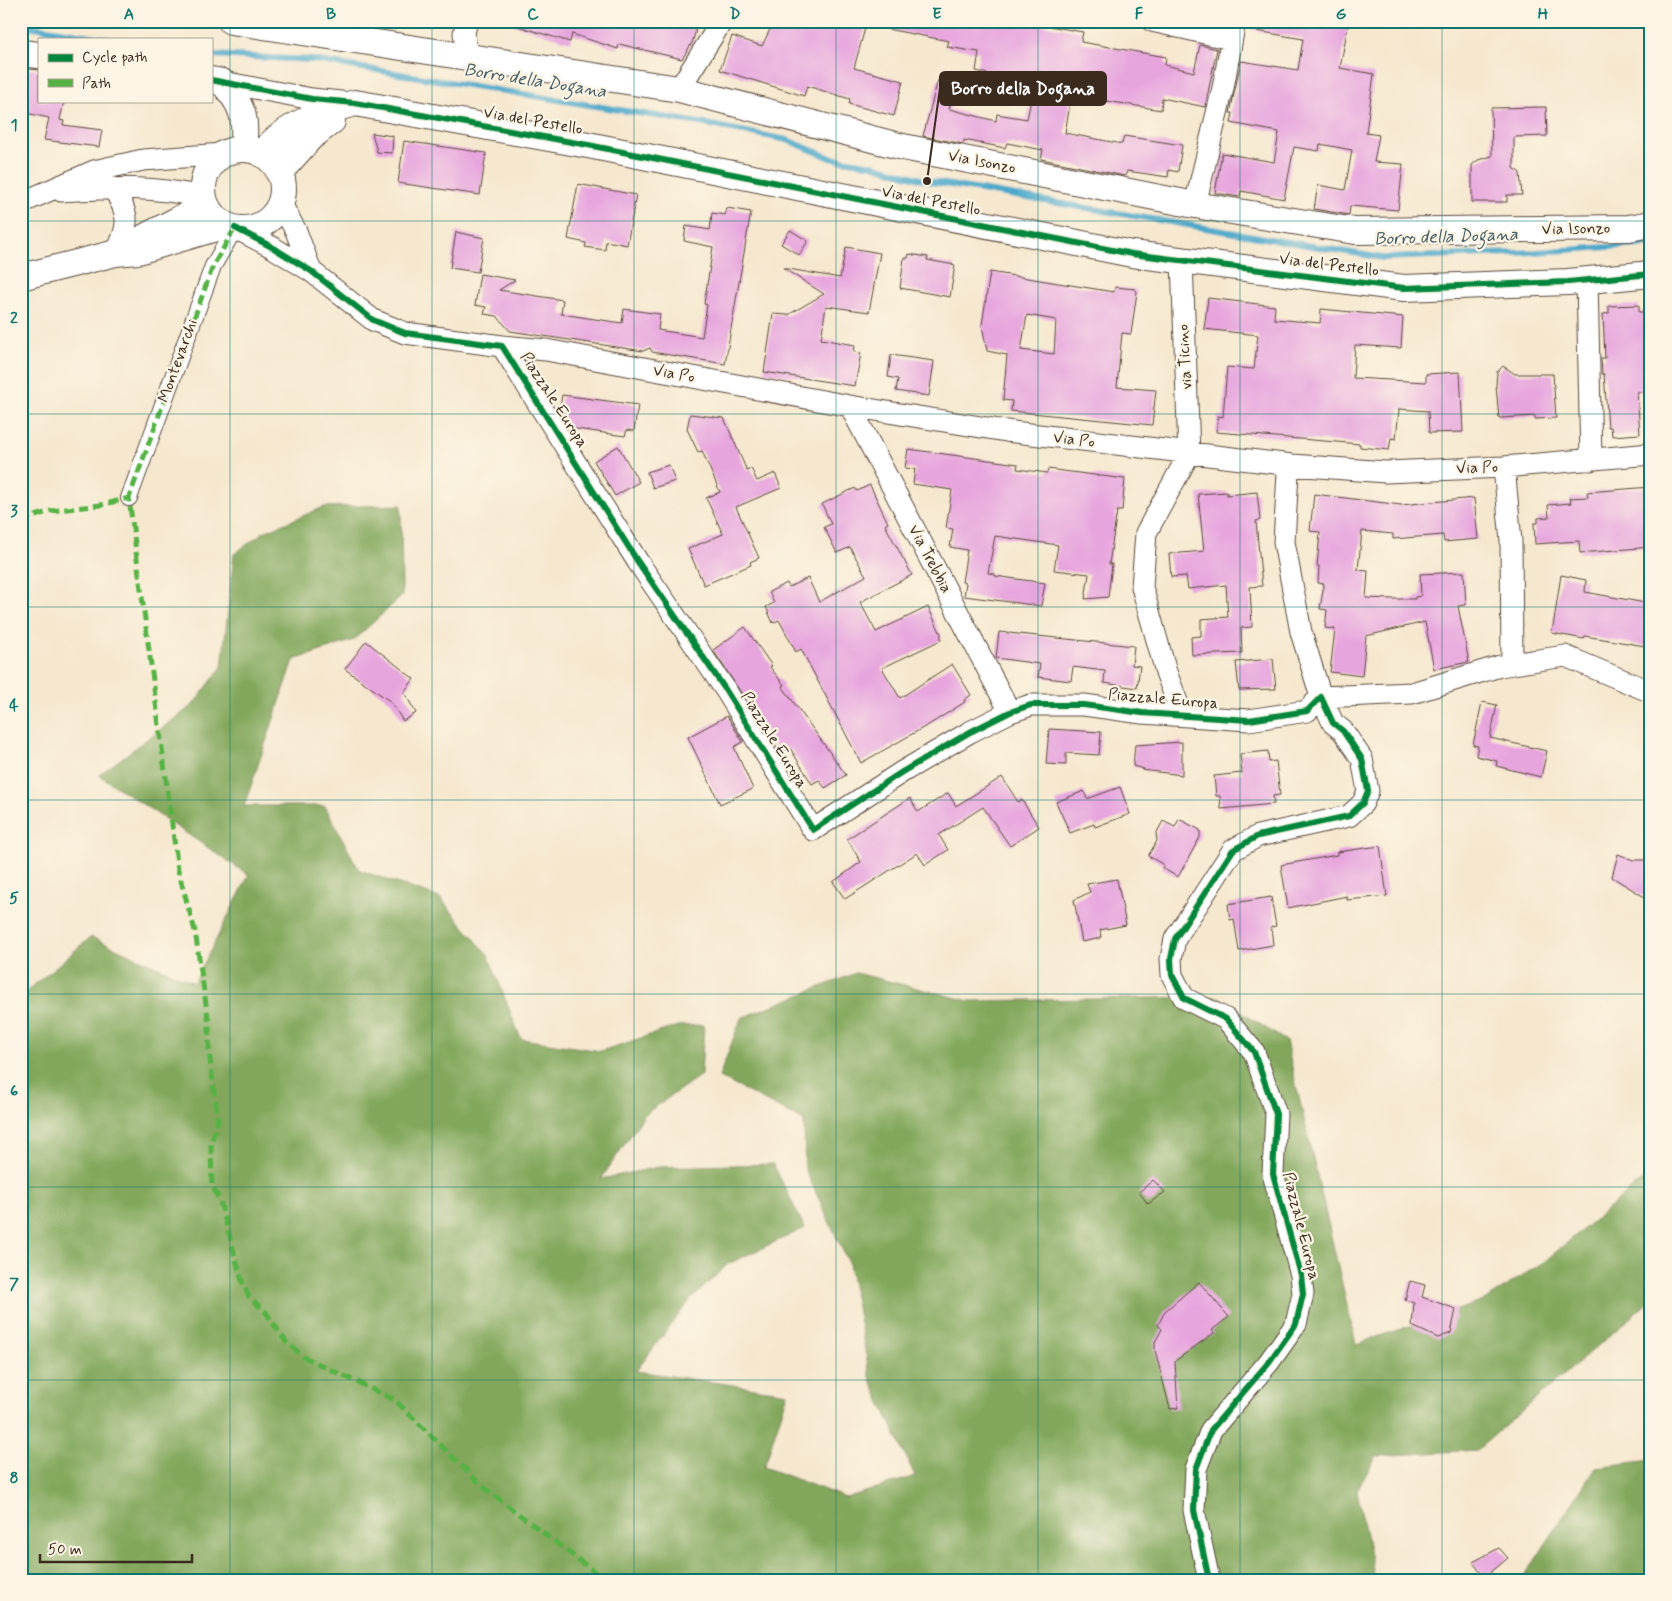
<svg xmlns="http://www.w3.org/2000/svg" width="1672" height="1601" viewBox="0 0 1672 1601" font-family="Mynerve,sans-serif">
  <rect width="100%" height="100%" fill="#fcf5e5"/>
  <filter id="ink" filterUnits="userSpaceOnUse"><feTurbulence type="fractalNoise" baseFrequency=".02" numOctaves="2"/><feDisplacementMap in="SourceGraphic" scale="10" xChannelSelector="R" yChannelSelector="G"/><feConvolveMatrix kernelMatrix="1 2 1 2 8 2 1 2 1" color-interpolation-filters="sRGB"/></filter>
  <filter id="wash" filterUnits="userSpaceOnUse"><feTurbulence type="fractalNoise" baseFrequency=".0096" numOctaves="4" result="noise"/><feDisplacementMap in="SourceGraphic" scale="20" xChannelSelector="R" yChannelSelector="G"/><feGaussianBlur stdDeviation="1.12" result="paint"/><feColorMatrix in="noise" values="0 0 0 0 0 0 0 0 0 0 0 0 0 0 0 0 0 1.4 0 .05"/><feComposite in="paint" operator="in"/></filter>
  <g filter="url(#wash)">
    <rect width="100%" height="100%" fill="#f6e8cf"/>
    <!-- forest -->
    <path fill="#82a75c" stroke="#5e683d" d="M401,505l1,91 -48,44 -60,20 -50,146h81l34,64 81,28 48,57 33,84 80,12 77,-25 26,-1 -3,50 -56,39 -44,65 58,-12 114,-3 32,64 -77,36 -38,36 -54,71 152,22 -24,74 82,31 69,-22 -44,-95 -22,-117 -44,-95 -1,-48 -85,-44 22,-59 115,-45 113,28 249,-4 68,44 70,303 128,-43 61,-40 106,-88v127l-174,150 -101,6 -19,35 18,89h-1354v-584l70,-59 103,46 55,-108 -150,-100 93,-69 30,-39 12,-113 30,-22 60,-25z
      M1651,1460v120h-129l74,-113z"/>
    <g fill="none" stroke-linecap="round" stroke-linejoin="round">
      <!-- stream -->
      <path stroke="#4ca8ca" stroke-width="6" d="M21,25l88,14
        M211,55l103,5 392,64 81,16 44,18 41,7 55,16 456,77 153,-6 115,-8"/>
    </g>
    <g id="blocks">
      <!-- building -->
      <path fill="#e7a5de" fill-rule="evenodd" d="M514,21h151l31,9 -4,13 -10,16 -63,-15 -1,5 -46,-15 -2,8 -56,-17z
        M774,21h93l-13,47 49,13 -9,35 -45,-12 1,-5 -43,-13 -3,10 -84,-26 12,-34 30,10z
        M888,21h132l63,11 -2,10 85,15 -1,8 29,7 6,-27 17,4 -12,58 -43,-9 -1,12 -72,-12v3l-18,-3 -6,35 57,11 2,-8 58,9 -4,27 -9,-2 -1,7 -41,-6 -2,5 -84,-17 2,-9 -36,-7 -2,5 -41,-8 -1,4 -40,-8 15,-56 18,5 -7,24 47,12 1,-7 30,5 7,-33 -58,-15 3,-19 -32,-5 2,-6 -62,-12z
        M1252,21h97l-9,47 34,6 -8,59 13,2 -5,27 29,2 -5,46 -48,-4 -1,9 -35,-6 4,-24 27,5 7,-40 -32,-6 -1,7 -25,-4 -10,52 -43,-8 -1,6 -25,-4 7,-40 52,9 5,-30 -48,-9 2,-10h-3l11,-52 57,9 5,-31 -52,-9z
        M21,68l18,2v31h25l-4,19 4,1 -1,4 39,5 -3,17 -55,-7 5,-22 -28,-6z
        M1546,107l1,29 -33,1v31l6,5 2,22h-15v7h-35v-37l6,-5 14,-4 -1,-48z
        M372,133l21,3 -1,17 -15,-1z
        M404,141l82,12 -6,42 -82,-12z
        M578,184l58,11 -9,50 -21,-4 -1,9 -20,-3 1,-4 -18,-4z
        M727,208l24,4 -26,152 -73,-12 -2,-4 -7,3 -133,-20 -13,-15 -13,-2 2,-7 -11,-2 5,-31 35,6 -16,10 64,10 -2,14 61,9 2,-14 36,5 -2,16 44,7 5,-32 -3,-1 9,-57 -29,-6 2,-15 24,4 2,-17 13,2z
        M790,230l18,11 -9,14 -18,-11z
        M456,232l28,6 -6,34 -28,-4z
        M846,247l34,6 -11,59 -43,-6 -5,33 34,6 -1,7 7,1 -6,33 -91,-14 9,-58 15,1 36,-21 -41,-26 57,10z
        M909,254l19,3 -1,3 28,5 -5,32 -50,-9 4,-30h4z
        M990,272l124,20 1,-5 20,2 2,3 -6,42 -9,-1 -5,54 39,3 -4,35 -141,-14 1,-10 -9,-1 4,-45 -20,-4 -5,-26zM1027,315l29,5 -2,34 -33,-4z
        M1208,298l67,8 -1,13 46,4 1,-14 82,8 -2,31 -46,-3 -2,33 73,4v-8l34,-2 3,60 -34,1 -1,-22 -29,-2 -3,30 -5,-1 -2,12 -29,-3v-3l-144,-12 2,-16 5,1 4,-50 27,2 4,-34 -54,-6z
        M1639,305v7h6l2,42h4v37l-14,1 3,42 -28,2 -1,-9h-3l-4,-53h-2l-1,-16h4l-2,-44 6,-1v-7z
        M891,355l43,6 -5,35 -33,-5 2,-12 -10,-2z
        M1503,366l12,8h38l3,44 -21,1v-3l-36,2 -3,-32 1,-14z
        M562,395l76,10 -4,26 -7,-1 -2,6 -56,-8 -7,-14h-3z
        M690,414l34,4 23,53 4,-3 6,13 18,-8 6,15 -45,19 23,51 -9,4 1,3 -47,20 -16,-36 35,-15 -17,-36 14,-6 -18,-41 -4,1 -11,-23z
        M618,446l21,36 -24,14 -21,-35z
        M908,449l110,15 -1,5 30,4 1,-4 77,10 -3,32h-5l-8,53h3l-4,33 -23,2 4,-25 -35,-4 4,-25 -63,-9 -7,37 7,1v2l50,7 -4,23 -77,-10 2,-13 -4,-1 5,-32 -17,-3 3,-18 -7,-1 6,-38 -39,-6 2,-15 -10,-1z
        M669,465l6,16 -22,7 -6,-16z
        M870,485l18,38 -3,2 27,50 -52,27 16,30 52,-25 13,27v6l-59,28 18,30 52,-34 19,31 -7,5 1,2 -35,22 -69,39 -60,-114 -5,3 -17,-32 -6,3 -7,-16 8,-4 -5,-11 18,-9 2,4 19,-9 11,24 47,-26 -16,-29 -13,6 -13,-26 7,-3 -9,-20 33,-16 2,3z
        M1651,487v60l-71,6 -1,-12 -44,3 -1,-21h4v-5l11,-1 -1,-12 23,-2 -1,-5 18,-1 -1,-5z
        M1227,492v3l30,-3 3,28 -4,1 6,65 -12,1 2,40 -11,1 1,25 -50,2 -1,-18 10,-1v-17l27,-2 -2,-32 -38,4 -2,-13 -15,1 -2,-23 35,-3 -6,-57z
        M1314,494l87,11 73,-7 4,41 -34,3 -1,-7 -50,4v-5l-31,-3 -4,39 10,1 -2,27 27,1h22v-2l6,-1 -1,-22 44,-2 2,33 -8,1 11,56 -35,7 -9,-47 -59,14 -4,40 -32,-4 5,-43 -10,-1 2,-18 -7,-1 4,-25 -6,-1 1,-17h-2l3,-34 -10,-1z
        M1561,575l25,5 -1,12 66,12v43l-66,-11 -1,3 -32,-6z
        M745,627l27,39 -2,1 14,18 -2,1 64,89 -21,13 -6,-8 -7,4 -22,-36 -9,6 -68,-104z
        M999,632l135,14 -2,19 8,1 -3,22 -33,-5 1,-12 -32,-4 -2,14 -33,-4 2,-13 -44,-6z
        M366,641l48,38 -10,13 12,21 -13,8 -12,-19 -46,-33z
        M1273,659l3,30 -37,1 -3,-28z
        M1482,702l15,3 -7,33 57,13 -6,26 -45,-11 1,-5 -21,-5 2,-10 -5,-1z
        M727,716l16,26 -9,5 19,42 -33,15 -32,-67z
        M1049,729l52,3 -2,23 -33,-2v12l-20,-1z
        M1182,742v33l-40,-5 2,-1 -11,-3 2,-21z
        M1268,751l1,11 7,-1 4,34 -7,1 1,8 -53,5 -1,-13h-4l-2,-20 28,-3 -2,-19z
        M1002,777l16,25 4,-2 17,27 -29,19 -27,-39 -44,28 9,15 -23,15 -8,-12 -72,46 -12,-17 28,-20 -14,-23 43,-28 20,-13 8,14 30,-19 8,13z
        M1120,787l10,27 -35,13 -1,-3 -24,9 -14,-31 28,-11 3,8z
        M1179,819l21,11v7l-22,40 -16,-9 2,-3 -16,-9 9,-15 -1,-7 7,-13 12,6z
        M1380,846l7,50 -40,4v-4l-59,12 -7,-43 56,-10v-3z
        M1618,854l15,6h18v41l-39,-24z
        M1117,879l9,46 -26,5 1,8 -19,4 -8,-42 16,-8 -3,-8z
        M1271,897l5,29 -5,1 2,18 -34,6 -5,-32 -4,1 -2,-16z
        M1153,1180l12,12 -17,12 -9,-12z
        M1410,1281l15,4 -3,12 34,12 -5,24 -13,5 -26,-12 2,-23 -9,-3z
        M1199,1282l30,35 -17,13 2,3 -39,28 3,47 -8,1 -15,-59v-8l7,-13 -4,-4 7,-14z
        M1499,1548l9,10 -24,20 -11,-16z"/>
    </g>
  </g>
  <g filter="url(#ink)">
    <use href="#blocks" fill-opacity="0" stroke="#574639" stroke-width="1"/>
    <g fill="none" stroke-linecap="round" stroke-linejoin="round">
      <!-- pedestrian casing -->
      <g stroke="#574639" stroke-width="18">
        <path id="pedestrian" d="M129,498l84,-232 22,-38"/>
      </g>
      <!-- minor casing -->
      <g stroke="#574639" stroke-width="23">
        <path id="minor" d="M467,21l-3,12 3,22
          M1152,21l79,18
          M222,82l90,17 38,4
          M679,89l43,-68
          M113,188c17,27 17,37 3,65
          M61,191c49,-3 94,-6 143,7
          M280,202l16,29 15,40
          M21,203l73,-32 49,-11 80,-6
          M1195,205l28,-117 12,-67
          M235,228l37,19 39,24 62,49 32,13 97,13 136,216 87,127 88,141 89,-58 68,-40 40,-20 21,-7h53l58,8 107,7 58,-9 14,-14 12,26 10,8 19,28 6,32 -5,12 -14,13 -91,20 -25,14 -58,89 -4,20 1,16 12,23 42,21 28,33 22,62 -3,60 28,101 2,19 -7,30 -27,38 -58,68 -15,39 -2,41 15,70
          M1182,260l7,194 -43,79 -4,54 24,85 16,43
          M1587,280l4,180
          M502,346l44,4 304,56 156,25 286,34 94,7 118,-5 147,-13
          M850,406l160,306
          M1292,465l-4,8 -4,69 17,90 20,65 91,-4 88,-27 65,-10 86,36
          M1504,467l7,74 1,123"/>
      </g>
      <!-- tertiary casing -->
      <g stroke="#574639" stroke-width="28">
        <path id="tertiary" d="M231,21l448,68 224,58 292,58 160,26 274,-3 22,-4
          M21,53l18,2
          M211,80l11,2c21,23 25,36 21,67
          M203 189a40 40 0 1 1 80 0a40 40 0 1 1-80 0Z
          M261,154c23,-28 61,-43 94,-51l233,42 544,109 272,34 164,-6 83,-8
          M279,173l31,-35 22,-17
          M145,237l61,-32
          M21,277l95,-24 22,-2 88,-26"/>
      </g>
      <!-- pedestrian -->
      <use href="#pedestrian" stroke="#fff" stroke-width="16"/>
      <!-- minor -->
      <use href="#minor" stroke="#fff" stroke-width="21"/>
      <!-- tertiary -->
      <use href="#tertiary" stroke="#fff" stroke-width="26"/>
      <!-- quiet -->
      <path stroke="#57b245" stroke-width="5" stroke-dasharray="10 5" stroke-linecap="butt" d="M235,228l-22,38 -84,232 49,372 17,61 14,93v28l9,68 -7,24 1,42 8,15 22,80 7,16 16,14 21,31 18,15 91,43 87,86 123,94
        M21,521l29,-10 51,-6 28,-7 1,6"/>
      <!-- cycleway casing -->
      <g stroke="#fcf5e5" stroke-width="9">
        <path id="cycleway" d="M211,80l101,19 43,4 233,42 544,109 272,34 164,-6 83,-8
          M235,228l37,19 39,24 62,49 32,13 97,13 136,216 87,127 88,141 89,-58 68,-40 40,-20 21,-7h53l58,8 107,7 58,-9 14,-14 12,26 10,8 19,28 6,32 -5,12 -14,13 -91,20 -25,14 -58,89 -4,20 1,16 12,23 42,21 28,33 22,62 -3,60 28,101 2,19 -7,30 -27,38 -58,68 -15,39 -2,41 15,70"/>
      </g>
      <!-- cycleway -->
      <use href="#cycleway" stroke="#00873e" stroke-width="6"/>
    </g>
  </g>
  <!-- grid -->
  <path fill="none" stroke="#0f766e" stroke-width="1" stroke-opacity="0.55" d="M230,21v1559M432,21v1559M634,21v1559M836,21v1559M1038,21v1559M1240,21v1559M1442,21v1559M21,221h1630M21,414h1630M21,607h1630M21,800h1630M21,994h1630M21,1187h1630M21,1380h1630"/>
  <g text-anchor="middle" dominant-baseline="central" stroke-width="4.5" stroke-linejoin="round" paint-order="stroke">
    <!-- street labels -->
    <g font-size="16" fill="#3b2a1e" stroke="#fcf5e5">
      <text transform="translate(533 121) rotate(10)">Via del Pestello</text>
      <text transform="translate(982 162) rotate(11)">Via Isonzo</text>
      <text transform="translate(931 201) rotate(11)">Via del Pestello</text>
      <text transform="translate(1576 229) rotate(-1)">Via Isonzo</text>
      <text transform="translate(1329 265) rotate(7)">Via del Pestello</text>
      <text transform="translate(1185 357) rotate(-93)">via Ticino</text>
      <text transform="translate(178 361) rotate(-70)">Montevarchi</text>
      <text transform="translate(674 374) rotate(10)">Via Po</text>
      <text transform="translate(554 400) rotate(57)">Piazzale Europa</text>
      <text transform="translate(1074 440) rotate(7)">Via Po</text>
      <text transform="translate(1477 468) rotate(-2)">Via Po</text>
      <text transform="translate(930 559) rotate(62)">Via Trebbia</text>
      <text transform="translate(1163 699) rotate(5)">Piazzale Europa</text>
      <text transform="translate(774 740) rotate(58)">Piazzale Europa</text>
      <text transform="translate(1301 1226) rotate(76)">Piazzale Europa</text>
    </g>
    <!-- water labels -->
    <g font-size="18" font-style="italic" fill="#425c63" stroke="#fcf5e5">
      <text transform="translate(535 81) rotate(9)">Borro della Dogana</text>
      <text transform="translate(1446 237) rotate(-2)">Borro della Dogana</text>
    </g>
  </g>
  <!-- callouts -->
  <path fill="none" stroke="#3b2a1e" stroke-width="2" d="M927 181L940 88"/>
  <circle fill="#3b2a1e" stroke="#fcf5e5" stroke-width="2" cx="927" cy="181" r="5"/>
  <rect fill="#3b2a1e" stroke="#3b2a1e" stroke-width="2" x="940" y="72" width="166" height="33" rx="5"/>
  <g font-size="18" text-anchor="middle" font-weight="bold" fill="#fff">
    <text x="1023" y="94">Borro della Dogana</text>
  </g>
  <!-- margin -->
  <rect width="1672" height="1601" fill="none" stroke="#fcf5e5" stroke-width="55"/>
  <!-- legend -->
  <rect x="38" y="38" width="175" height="65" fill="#fcf5e5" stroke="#afa495"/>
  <rect x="48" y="54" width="25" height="8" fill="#00873e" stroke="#afa495"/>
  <text x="82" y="62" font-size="15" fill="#3b2a1e">Cycle path</text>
  <rect x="48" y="79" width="25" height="8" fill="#57b245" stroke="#afa495"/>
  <text x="82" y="88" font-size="15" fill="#3b2a1e">Path</text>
  <!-- scale -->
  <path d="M40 1554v8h152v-8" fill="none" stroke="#3b2a1e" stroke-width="2.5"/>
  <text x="48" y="1554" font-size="15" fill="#3b2a1e" stroke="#fcf5e5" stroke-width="4" paint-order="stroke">50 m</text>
  <rect x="28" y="28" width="1616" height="1546" fill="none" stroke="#0f766e" stroke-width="2"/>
  <g font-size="16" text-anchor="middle" font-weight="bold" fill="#0f766e">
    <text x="129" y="19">A</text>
    <text x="331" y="19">B</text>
    <text x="533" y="19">C</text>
    <text x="735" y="19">D</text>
    <text x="937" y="19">E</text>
    <text x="1139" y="19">F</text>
    <text x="1341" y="19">G</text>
    <text x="1543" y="19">H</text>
    <text x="14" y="130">1</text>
    <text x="14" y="323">2</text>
    <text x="14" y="516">3</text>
    <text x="14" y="710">4</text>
    <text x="14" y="903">5</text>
    <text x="14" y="1096">6</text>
    <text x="14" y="1289">7</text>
    <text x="14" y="1483">8</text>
  </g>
</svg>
